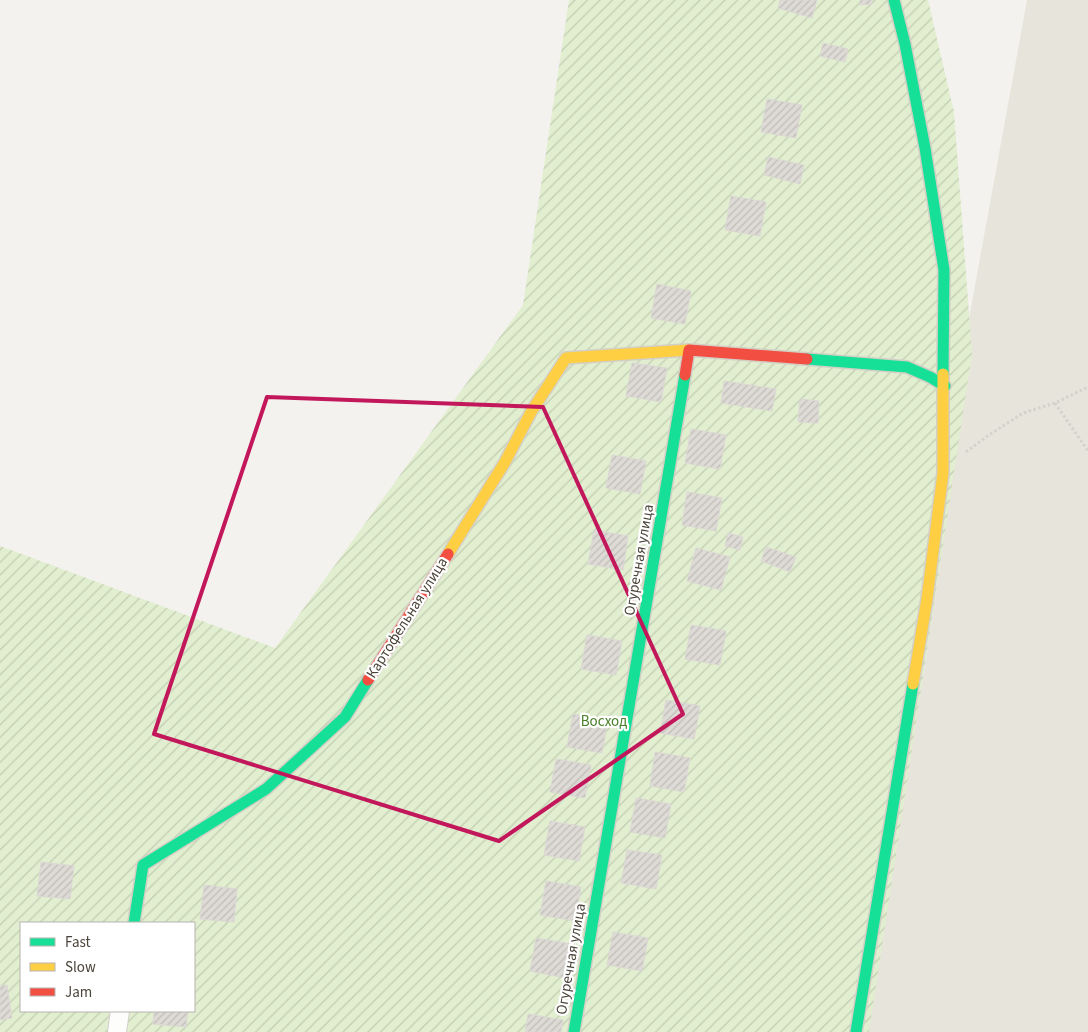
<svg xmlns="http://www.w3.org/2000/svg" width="1088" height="1032" viewBox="0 0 1088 1032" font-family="'Source Sans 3',sans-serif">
  <defs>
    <pattern id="garden-furrows" width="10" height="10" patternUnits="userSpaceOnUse" patternTransform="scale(1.25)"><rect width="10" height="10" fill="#e1eecf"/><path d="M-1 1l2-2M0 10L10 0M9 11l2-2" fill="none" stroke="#c3cdb2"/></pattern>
    <pattern id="building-hatch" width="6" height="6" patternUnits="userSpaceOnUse" patternTransform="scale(1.25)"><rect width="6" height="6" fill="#dedbd6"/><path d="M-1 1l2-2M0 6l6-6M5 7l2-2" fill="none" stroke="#c0bdb8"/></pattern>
  </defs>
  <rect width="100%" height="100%" fill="#f4f2ee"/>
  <!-- residential -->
  <path fill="#e7e4dc" d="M1027,0h61v1032h-249z"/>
  <!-- garden -->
  <path fill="url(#garden-furrows)" fill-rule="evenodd" d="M569,0h359l26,112 18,242 -103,678h-869v-486l275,102 248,-343zM21,923h173v88h-173z"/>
  <!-- building -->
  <path fill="url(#building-hatch)" stroke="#dcd9d4" d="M780,0h37l-5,18 -34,-10z
    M860,0h12v4l-12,1z
    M823,43l25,6 -3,13 -25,-6z
    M767,99l35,6 -6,33 -35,-6z
    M768,157l36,8 -4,19 -36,-9z
    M731,196l35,6 -6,34 -35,-6z
    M657,284l34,7 -6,33 -34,-6z
    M632,363l35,5 -6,34 -35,-6z
    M724,381l52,8 -4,22 -51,-8z
    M800,399l19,2 -1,22 -20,-1z
    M691,429l35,6 -6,34 -35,-6z
    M612,455l34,6 -6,33 -34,-6z
    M687,492l35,6 -6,33 -34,-6z
    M594,530l34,6 -5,34 -35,-6z
    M728,533l15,4 -3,13 -15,-4z
    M766,547l30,10 -6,15 -29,-11z
    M696,548l34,9 -9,33 -34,-9z
    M691,625l35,6 -6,34 -35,-6z
    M587,635l35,6 -6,34 -35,-6z
    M666,700l34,6 -6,33 -34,-6z
    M573,714l35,6 -6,33 -35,-6z
    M655,752l35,6 -6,34 -34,-6z
    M556,759l35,6 -6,33 -35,-6z
    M636,798l35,6 -6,34 -35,-6z
    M550,821l35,6 -6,34 -35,-6z
    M627,850l35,5 -6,34 -35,-6z
    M41,862l33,4 -4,33 -33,-3z
    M546,881l35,6 -6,34 -35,-6z
    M204,885l33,4 -3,33 -34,-3z
    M613,932l35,6 -6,33 -35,-6z
    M536,938l35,6 -6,34 -35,-7z
    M7,985l5,33 -12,2v-34z
    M154,1011h34l-2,16 -33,-3z
    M528,1014l35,6 -2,12h-36z"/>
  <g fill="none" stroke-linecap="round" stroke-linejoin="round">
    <!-- street casing -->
    <g stroke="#d2d0cb" stroke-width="20">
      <path id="street" d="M117,1032l3,-21"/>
    </g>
    <!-- fast casing -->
    <g stroke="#d3cfc5" stroke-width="14">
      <path id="fast" d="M894,0l11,44 20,104 19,122 -1,104
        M807,359l100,8 23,10 15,9
        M134,923l9,-58 123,-76 79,-72 23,-37
        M574,1032l111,-657
        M856,1032l57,-348"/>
    </g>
    <!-- slow casing -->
    <g stroke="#d3cfc5" stroke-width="14">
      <path id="slow" d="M448,554l57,-92 26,-50 35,-54 123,-8
        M913,684l14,-85 16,-126v-99"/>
    </g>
    <!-- jam casing -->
    <g stroke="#d3cfc5" stroke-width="14">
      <path id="jam" d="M685,375l4,-25 118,9
        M368,680l80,-126"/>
    </g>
    <!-- path -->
    <path stroke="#d3d2cc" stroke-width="3" stroke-dasharray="2.5 2.5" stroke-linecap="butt" d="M1055,403l33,48
      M966,452l23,-17 34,-22 32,-10 33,-16"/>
    <!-- street -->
    <use href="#street" stroke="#fdfdfc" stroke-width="18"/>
    <!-- fast -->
    <use href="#fast" stroke="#16e098" stroke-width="11"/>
    <!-- slow -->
    <use href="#slow" stroke="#ffcf43" stroke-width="11"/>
    <!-- jam -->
    <use href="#jam" stroke="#f24e42" stroke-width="11"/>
  </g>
  <!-- marked area -->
  <path fill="none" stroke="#c2185b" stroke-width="4" stroke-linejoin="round" d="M267,397l276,10 140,307 -184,127 -345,-107z"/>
  <g text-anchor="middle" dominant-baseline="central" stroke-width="4.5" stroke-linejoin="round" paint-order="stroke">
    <!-- street labels -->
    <g font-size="15" fill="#4b4439" stroke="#fff">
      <text transform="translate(639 560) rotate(-80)">Огуречная улица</text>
      <text transform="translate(407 618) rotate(-58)">Картофельная улица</text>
      <text transform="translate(571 959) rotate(-80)">Огуречная улица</text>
    </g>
    <!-- park labels -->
    <g font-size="15" fill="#4a7f2a" stroke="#fff">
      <text x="604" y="721">Восход</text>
    </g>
  </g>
  <!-- legend -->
  <rect x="20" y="922" width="175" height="90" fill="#ffffff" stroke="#b7b4b0"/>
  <rect x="30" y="938" width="25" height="8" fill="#16e098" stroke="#b7b4b0"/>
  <text x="65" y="947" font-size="15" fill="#4b4439">Fast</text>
  <rect x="30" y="963" width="25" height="8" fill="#ffcf43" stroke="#b7b4b0"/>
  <text x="65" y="972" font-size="15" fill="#4b4439">Slow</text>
  <rect x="30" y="988" width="25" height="8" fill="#f24e42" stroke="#b7b4b0"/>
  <text x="65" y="997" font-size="15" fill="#4b4439">Jam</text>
</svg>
